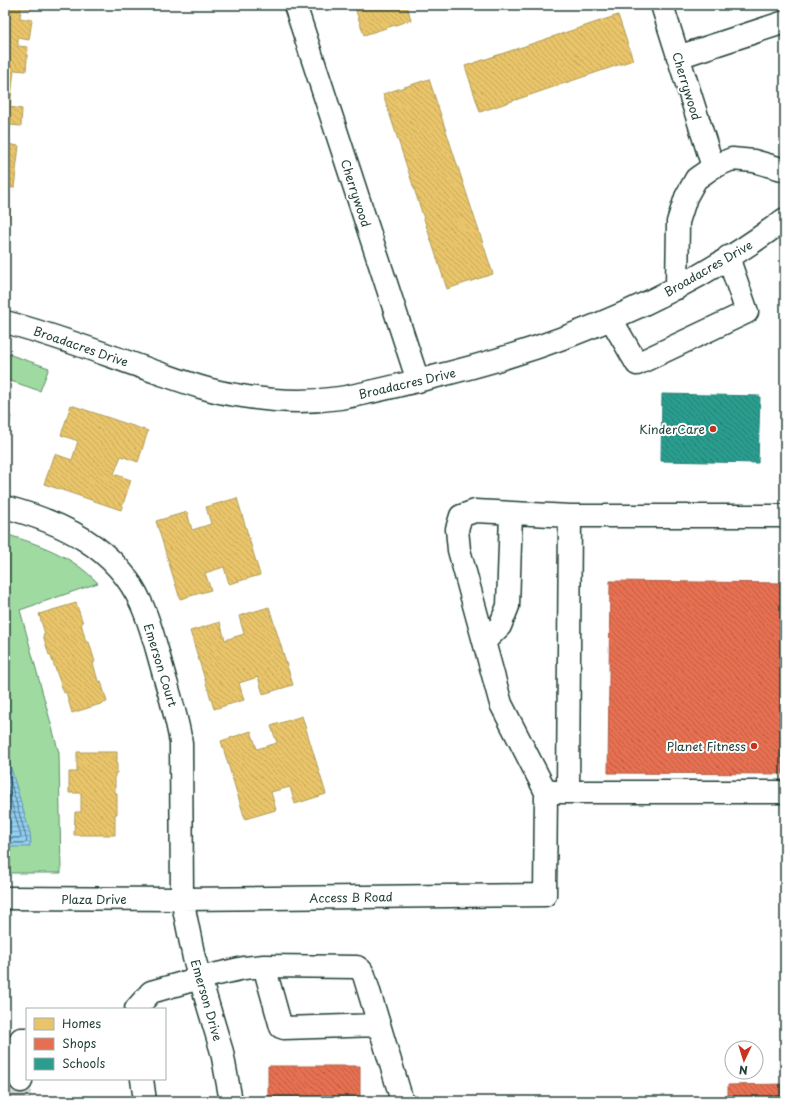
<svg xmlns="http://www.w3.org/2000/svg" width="790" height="1106" viewBox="0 0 790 1106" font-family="'Playpen Sans',sans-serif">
  <defs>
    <pattern id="water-rules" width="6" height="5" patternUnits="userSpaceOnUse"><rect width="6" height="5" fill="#93cef3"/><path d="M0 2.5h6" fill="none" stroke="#77a8c6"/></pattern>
    <pattern id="homes-back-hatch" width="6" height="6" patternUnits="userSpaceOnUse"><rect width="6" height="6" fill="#e9c46a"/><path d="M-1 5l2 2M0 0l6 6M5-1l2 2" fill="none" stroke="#c7a95c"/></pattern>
    <pattern id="shops-back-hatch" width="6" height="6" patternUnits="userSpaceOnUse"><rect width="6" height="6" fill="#e76f51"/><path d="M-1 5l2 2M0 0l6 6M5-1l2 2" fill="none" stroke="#bb5c44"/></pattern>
    <pattern id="schools-back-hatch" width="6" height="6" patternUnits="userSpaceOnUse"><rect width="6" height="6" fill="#2a9d8f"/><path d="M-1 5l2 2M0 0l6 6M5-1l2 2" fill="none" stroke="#238176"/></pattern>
  </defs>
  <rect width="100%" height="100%" fill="#fff"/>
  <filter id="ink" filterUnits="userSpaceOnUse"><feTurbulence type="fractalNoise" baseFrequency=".025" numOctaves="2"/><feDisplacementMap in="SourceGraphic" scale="8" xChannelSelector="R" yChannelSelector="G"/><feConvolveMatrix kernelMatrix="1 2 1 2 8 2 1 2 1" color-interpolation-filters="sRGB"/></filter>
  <g filter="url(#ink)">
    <!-- grass -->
    <path fill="#9fdaa1" stroke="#5f8c6a" d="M5,353l44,15 -9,23 -35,-12z
      M5,534c36,11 66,21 93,49l-78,27 39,143 2,120h-56z"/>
    <!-- water -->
    <path fill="url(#water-rules)" stroke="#6594a7" d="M5,748l25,85 1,9 -2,5h-24z"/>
    <!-- homes -->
    <path fill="url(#homes-back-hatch)" stroke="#ac9c5a" d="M5,5h27v4l-11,-1 -1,10 12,2 -3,20 -11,-2v8l10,1 -2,24 -12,-1 -4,37 12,2 -1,17 -12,-1 -2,19 12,2 -5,42 -9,-1z
      M354,5h53l4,15 -47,15z
      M618,15l15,45 -153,52 -15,-46z
      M429,79l64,195 -46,15 -64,-195z
      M5,208h5l-5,49z
      M71,405l77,26 -10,31 -17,-6 -7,18 17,6 -10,30 -77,-26 11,-30 17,6 6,-19 -17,-6z
      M5,415l6,1 -6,33z
      M237,498l23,77 -31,9 -5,-17 -19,6 6,17 -31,9 -24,-78 31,-9 5,18 19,-6 -5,-17z
      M76,603l7,20h-2l5,19h3l6,20 -2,1 5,18h3l6,21 -35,11 -6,-21 -2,1 -14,-39 -1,1 -6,-20 2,-1 -6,-20z
      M269,607l24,78 -30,9 -5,-17 -19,6 5,17 -30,9 -24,-78 30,-9 5,18 19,-6 -5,-18z
      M302,716l24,78 -31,10 -5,-17 -19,5 5,18 -31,9 -24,-78 30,-10 6,18 20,-6 -6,-17z
      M77,752h40v21h-2v20h2v21h-2v21h-41l1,-23h6v-19h-12v-21h8z"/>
    <!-- shops -->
    <path fill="url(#shops-back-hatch)" stroke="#ab6048" d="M610,581l175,2v191l-177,-1z
      M268,1066h92v35h-92z
      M785,1084v17h-57v-16z"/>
    <!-- schools -->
    <path fill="url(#schools-back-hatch)" stroke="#278074" d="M662,394l98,2 -2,67 -97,-2z"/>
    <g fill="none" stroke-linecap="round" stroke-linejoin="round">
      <!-- shore -->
      <path stroke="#4d7780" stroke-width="1" d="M5,762l22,79 -2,2h-20
        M5,780l16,56 -2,2h-14"/>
      <!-- minor-tunnel -->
      <path stroke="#d2d8d6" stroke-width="22" stroke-dasharray="22 11" stroke-linecap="butt" d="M19,1101l2,-20"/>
      <!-- minor casing -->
      <g stroke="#1f3d34" stroke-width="25">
        <path id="minor" d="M295,5l123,376
          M662,5l51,162
          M678,57l107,-35
          M677,288l1,-66 8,-25 10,-18 17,-12 19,-8 22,2 31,9
          M611,319l26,45 110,-52 -19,-55
          M5,322c51,13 101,33 151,50 26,9 52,19 80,23 33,6 70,8 104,3 30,-5 60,-13 89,-20 127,-30 252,-80 356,-159
          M5,507c56,15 111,40 136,96 9,19 14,40 20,61 7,26 16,52 20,79l1,156 12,59 28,94 9,49
          M484,642l16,-16 8,-20 3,-93
          M546,792l-45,-88 -42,-154 -2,-21 4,-13 14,-5 95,5
          M568,792l2,-276h215
          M5,898l177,1 363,-4 1,-103h239
          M136,1009l15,-17 49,-14 44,-10 20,-2
          M379,1025l-95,3 -3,-1 -17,-61 93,1 4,3 3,5 36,119 1,7
          M142,1079l3,22
          M21,1081v-42h6"/>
      </g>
      <!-- minor -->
      <use href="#minor" stroke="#fff" stroke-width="22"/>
    </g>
  </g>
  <!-- markers -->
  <g fill="#c8321e" stroke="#fff" stroke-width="1.5">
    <circle cx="713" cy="429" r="4"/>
    <circle cx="754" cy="746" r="4"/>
  </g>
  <g text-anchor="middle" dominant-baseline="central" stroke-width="4" stroke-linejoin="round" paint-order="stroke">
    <!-- street labels -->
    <g font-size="12" fill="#1f3d34" stroke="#fff">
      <text transform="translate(687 86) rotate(73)">Cherrywood</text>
      <text transform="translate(356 193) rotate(72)">Cherrywood</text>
      <text transform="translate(708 268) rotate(-30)">Broadacres Drive</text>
      <text transform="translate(81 346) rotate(19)">Broadacres Drive</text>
      <text transform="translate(407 383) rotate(-13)">Broadacres Drive</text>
      <text transform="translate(161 665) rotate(73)">Emerson Court</text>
      <text transform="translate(351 897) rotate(-1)">Access B Road</text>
      <text x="94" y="899">Plaza Drive</text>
      <text transform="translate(207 1000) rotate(74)">Emerson Drive</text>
    </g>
    <!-- poi labels -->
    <g font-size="12" fill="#1f3d34" stroke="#fff" text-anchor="end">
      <text x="705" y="429">KinderCare</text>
      <text x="746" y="746">Planet Fitness</text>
    </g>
  </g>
  <!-- margin -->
  <rect width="790" height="1106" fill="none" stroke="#fff" stroke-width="20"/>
  <rect x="10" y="10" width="770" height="1086" fill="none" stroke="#1f3d34" stroke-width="1.5" filter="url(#ink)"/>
  <!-- legend -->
  <rect x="26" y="1008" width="140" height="72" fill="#ffffff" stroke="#a5b1ae"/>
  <rect x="34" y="1018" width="20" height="12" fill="#e9c46a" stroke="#a5b1ae"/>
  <text x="62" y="1028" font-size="12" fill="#1f3d34">Homes</text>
  <rect x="34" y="1038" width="20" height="12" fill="#e76f51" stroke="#a5b1ae"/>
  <text x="62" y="1048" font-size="12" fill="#1f3d34">Shops</text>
  <rect x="34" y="1058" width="20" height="12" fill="#2a9d8f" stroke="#a5b1ae"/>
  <text x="62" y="1068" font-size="12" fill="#1f3d34">Schools</text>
  <!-- north arrow -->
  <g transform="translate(744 1060) rotate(184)"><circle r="19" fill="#ffffff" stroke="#a5b1ae"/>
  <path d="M0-3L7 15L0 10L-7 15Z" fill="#c8321e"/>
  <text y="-6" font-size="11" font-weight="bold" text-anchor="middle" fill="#1f3d34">N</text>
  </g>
</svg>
